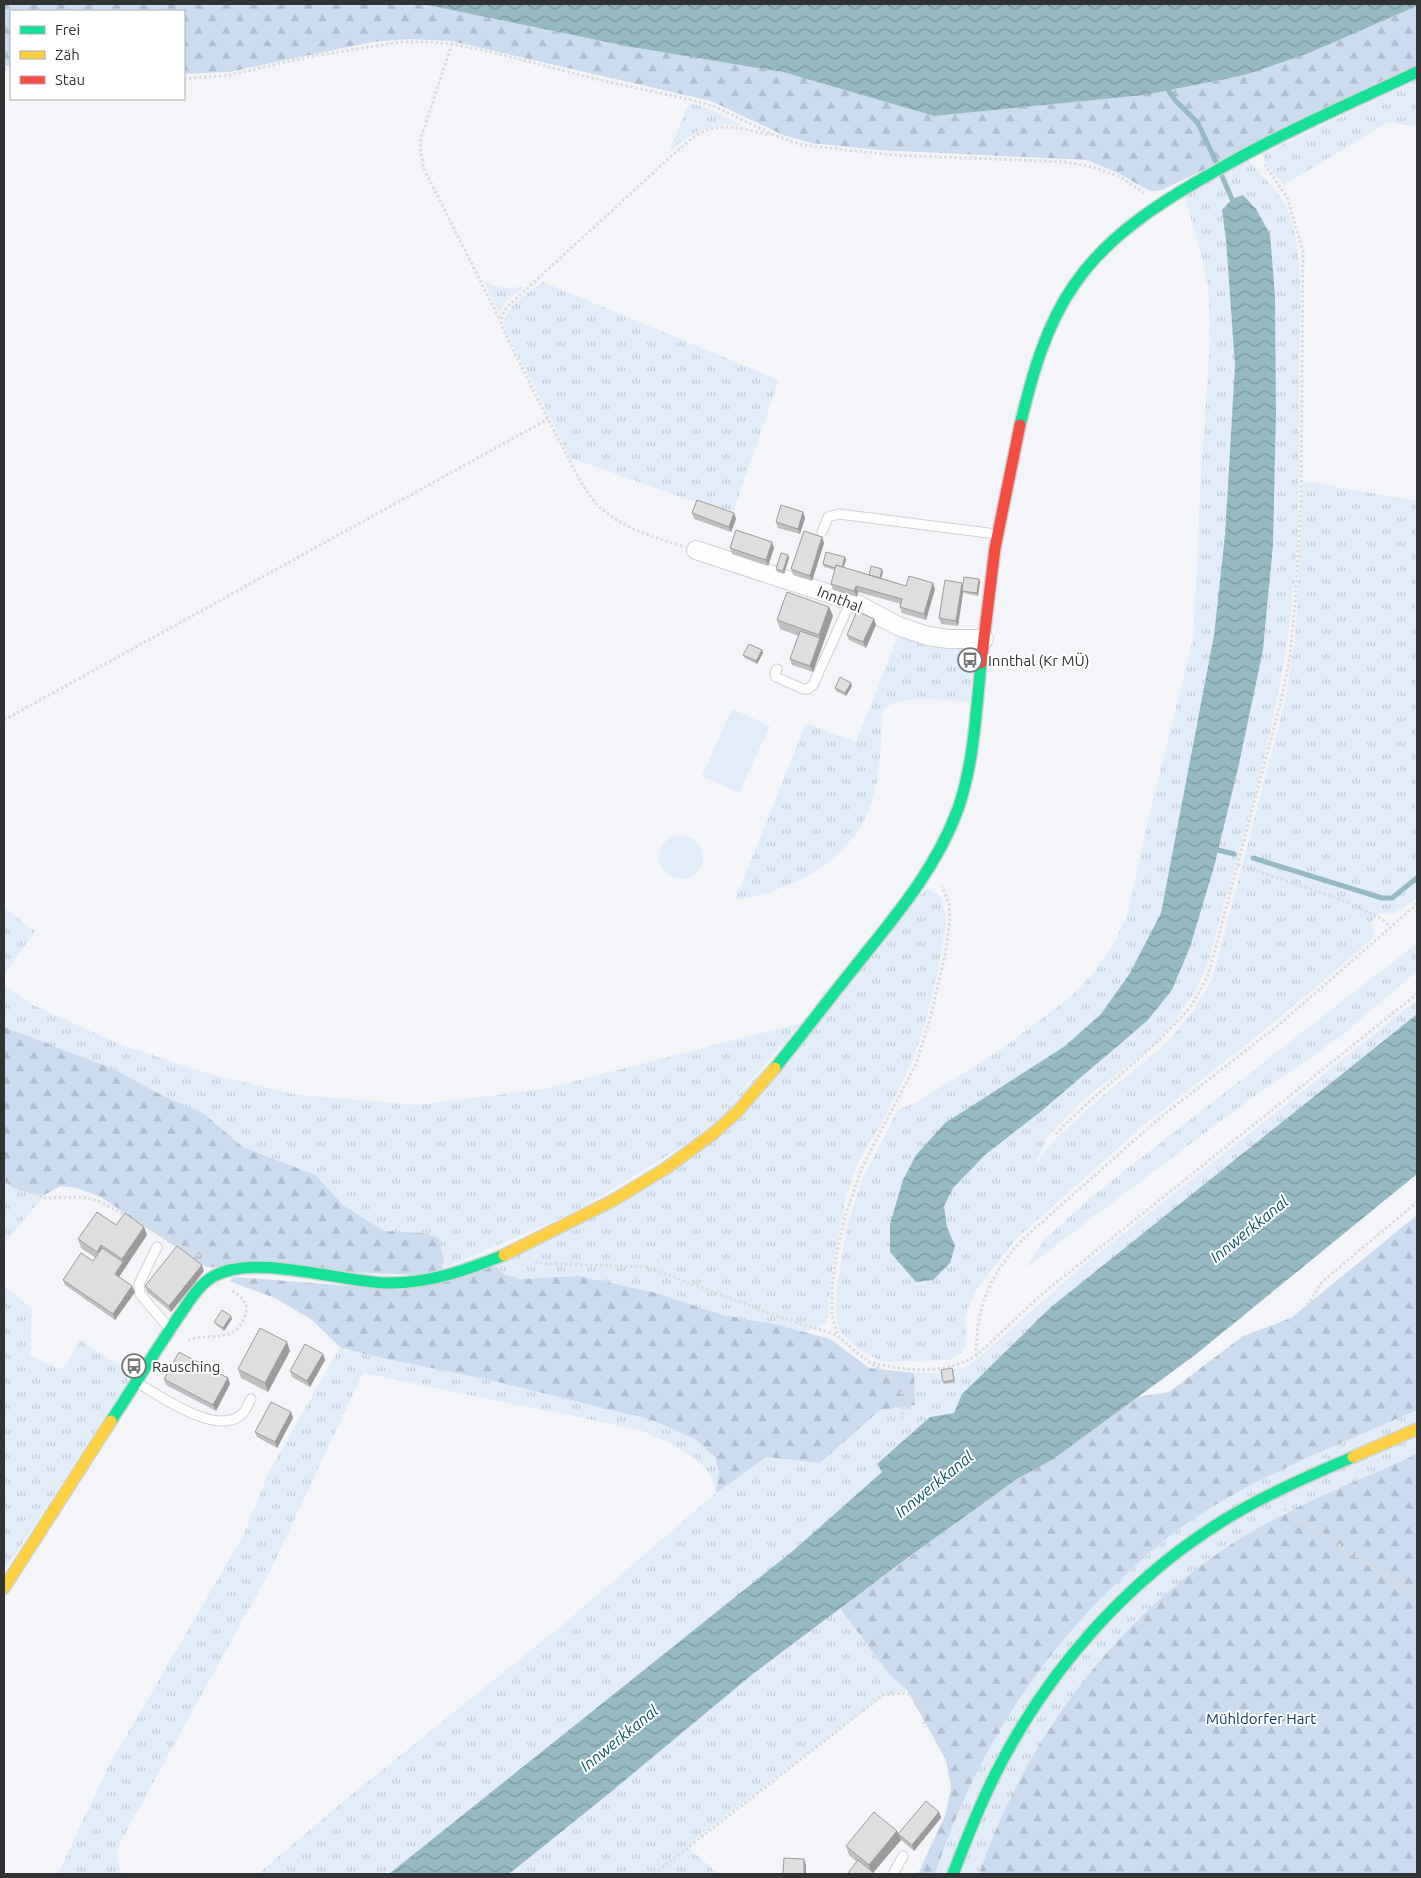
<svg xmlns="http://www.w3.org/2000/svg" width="1421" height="1878" viewBox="0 0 1421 1878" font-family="Ubuntu,sans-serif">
  <defs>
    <pattern id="grass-tufts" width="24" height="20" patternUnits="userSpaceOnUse" patternTransform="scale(1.25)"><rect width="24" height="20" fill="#e2edf9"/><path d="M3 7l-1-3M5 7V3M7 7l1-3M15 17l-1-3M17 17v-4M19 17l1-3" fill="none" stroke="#c2ccd6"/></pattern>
    <pattern id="forest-firs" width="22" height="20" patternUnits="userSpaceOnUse" patternTransform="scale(1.25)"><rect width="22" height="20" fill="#cbdcf0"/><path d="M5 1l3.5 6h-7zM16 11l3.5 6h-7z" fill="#afbdce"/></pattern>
    <pattern id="water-waves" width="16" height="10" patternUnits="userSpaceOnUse" patternTransform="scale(1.25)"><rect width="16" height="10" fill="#95bac3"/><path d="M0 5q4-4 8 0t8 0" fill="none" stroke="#7a989f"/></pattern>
  </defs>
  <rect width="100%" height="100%" fill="#f3f5f8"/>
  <!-- grass -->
  <path fill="url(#grass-tufts)" fill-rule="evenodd" d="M1417,80v47l-29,-5 -104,63 -19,-22 -2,-9z
    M689,103l16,4 39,19c-35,-4 -50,4 -76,27z
    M1248,160c10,11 34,36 39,49 19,45 12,112 12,160 0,93 2,187 -13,279 -16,106 -50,211 -78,315l-13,28 -18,27 -22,27 -70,53 -37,38 -14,31 18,-25 47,-43 66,-54 29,-35 18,-30 73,-278 9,-56 3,-38 6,-127 114,20v397l-24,16 -14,-1 -8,9 4,12 -5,7 -108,91 -116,91 -129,115 -25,31 -17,23 -11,27 3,20 -5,14 -14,7 -65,2 -24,-12 -19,-19 -4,-13v-26l11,-65 14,-45 37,-72 19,-8 82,-51 73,-55 22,-24 19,-26 14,-31 24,-106 43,-175 6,-145 10,-147 -1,-47 -7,-38 -18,-62zM1222,210l48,24 5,62 1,117 -3,132 -10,105 -24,114 -25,103 -24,80 -18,43 -25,31 -108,92 -53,41 -33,34 -9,18 3,21 8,19 -39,36 -26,-30 106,-161 69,-45 36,-32 29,-41 31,-60 53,-278 11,-100 10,-169 -9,-126z
    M485,282c13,7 25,7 40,4l-19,15 -7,11z
    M543,282l236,98 -47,135 -161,-57 -67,-130c-3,-20 25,-35 39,-46z
    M900,631l74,15 -4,56c-29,-2 -62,-9 -87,7 -2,31 -2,65 -12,95 -19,56 -80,88 -136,96l71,-177 50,19z
    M926,889l11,4 4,5 3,11 2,13 -8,49 -15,60 -13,35 -28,56 -24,40 -12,34 -14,74 -4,47 -3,6 -19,9 -83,-17 -67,-22 -78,-17 -57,3 -17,-5 -11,-10 163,-81z
    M4,908l31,23 -31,43z
    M1417,943v28l-77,66 -105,73 -209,158 20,-30 50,-45z
    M4,985l27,19 86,39 85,29 96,23 119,10 127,-16 257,-66 -32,41 -73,74 -121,74 -136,58 -16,-37 -39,-1 -40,-26 -29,-31 -72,-28 -40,-34 -40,-17 -49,-27 -110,-42z
    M1417,1000v14l-366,293 -89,87 -8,19 -24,4 -53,47 5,8 -88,78 -405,324h-131l86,-73 222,-179 150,-129c-2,-6 -4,-13 -7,-19 -11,-20 -48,-35 -69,-44l-277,-57 -90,192 -157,285 5,24h-63l49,-105 137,-235 24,-60 72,-127 24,7 130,27 158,39 43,19 20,18 4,16 -3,20 50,-36 54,6 60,-53 35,-5 -1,-32h23l29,-6 17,-13 96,-85z
    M4,1180c11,11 25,13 40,15l-40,49z
    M4,1286l28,23 -2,47 30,13 6,-4 14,-25 53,34 -126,193 -3,-2z
    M1417,1410v44c-63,29 -129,53 -187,91 -117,77 -206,197 -251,329h-44c38,-115 99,-214 188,-297 26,-25 55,-49 86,-68 65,-40 138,-68 208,-99z
    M840,1608l49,66 18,16 -24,6 -189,144 -6,8 31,26h-210l103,-83 142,-118z"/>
  <!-- forest -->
  <path fill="url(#forest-firs)" d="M4,4h418l209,43 152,25 151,44 211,-21 100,-20 64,-22 108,-47v61l-255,123 -10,1 -10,-4 -22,-13 -33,-14 -208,-10 -68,-7 -28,-8 -72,-34 -260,-60 -42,-2 -37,3 -143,30 -45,2v-63h-173v55h-7z
    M4,1027l110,42 49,27 40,17 40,34 72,28 29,31 40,25 39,2 16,5 5,23 -5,9 -20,5 -213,-8 -107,-71 -22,-8 -16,-2 -17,9 -15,-2 -18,-6 -7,-7z
    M1417,1215v195c-70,31 -143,59 -208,99 -31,19 -60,43 -86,68 -89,83 -150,182 -188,297h-17l28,-61 5,-26 -5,-27 -39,-70 -18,-16 -49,-66 177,-129 35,-19 86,-63 31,-5 74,-56 48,-18z
    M493,1264l11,10 17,5 57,-3 78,17 67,22 55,10 52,14 39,29 45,5 1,32 -35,5 -60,53 -54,-6 -50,36 3,-20 -4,-16 -20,-18 -43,-19 -158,-39 -130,-27 -24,-7 -28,-27 -37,-22 -46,-17 5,-4 168,13z
    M1417,1454v420h-438c45,-132 134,-252 251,-329 58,-38 124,-62 187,-91z"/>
  <!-- pitch -->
  <path fill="#e2edf9" d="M732,709l38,17 -31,67 -37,-17z
    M659 857a22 22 0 1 1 44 0a22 22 0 1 1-44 0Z"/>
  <!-- water -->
  <path fill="url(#water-waves)" d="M422,4h995v2l-108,47 -64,22 -100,20 -211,21 -151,-44 -152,-25z
    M1243,195l13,14 14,25 5,62 1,117 -3,132 -10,105 -24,114 -25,103 -24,80 -18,43 -25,31 -108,92 -53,41 -33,34 -9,18 3,21 8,19 -5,17 -17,17 -17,2 -26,-30v-28l13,-44 13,-25 29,-32 120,-77 36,-32 29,-41 31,-60 53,-278 11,-100 10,-169 -9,-126 -4,-30 10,-11z
    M1417,1014v160l-222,181 -143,105 -35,19 -119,86 -144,108 -142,118 -103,83h-120l405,-324 88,-78 -5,-8 53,-47 24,-4 8,-19 89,-87z"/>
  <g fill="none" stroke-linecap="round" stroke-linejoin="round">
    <!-- stream -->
    <path stroke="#95bac3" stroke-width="5" d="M1168,90l7,10 23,23 18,39
      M1221,174l11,25
      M1218,850l16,4
      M1253,858l129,40h10l25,-20"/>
    <!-- lane casing -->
    <g stroke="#d1d2d4" stroke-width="11">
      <path id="lane" d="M822,532l6,-15 11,-3 157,20
        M777,669l-2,4 1,4 27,12h5l5,-4 38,-84
        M157,1247l-18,37 1,10 28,33
        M138,1383c22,13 78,53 103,32 5,-4 7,-11 10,-16
        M893,1874l10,-18"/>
    </g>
    <!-- street casing -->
    <g stroke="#d1d2d4" stroke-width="20">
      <path id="street" d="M696,550l155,51 47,25 30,10 21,3h35"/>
    </g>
    <!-- fast casing -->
    <g stroke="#d1d2d4" stroke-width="14">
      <path id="fast" d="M1020,425c12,-49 25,-98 54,-140 34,-50 88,-84 140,-113 65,-38 135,-68 203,-100
        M775,1068c26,-32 50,-64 75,-95 41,-52 85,-101 108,-164 16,-46 18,-97 23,-146
        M111,1421c23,-35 45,-71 68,-105 10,-14 20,-32 35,-40 41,-23 126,6 173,7 40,1 80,-13 117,-28
        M953,1874c13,-34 26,-68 43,-101 50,-100 129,-191 225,-251 42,-26 87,-46 132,-65"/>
    </g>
    <!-- slow casing -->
    <g stroke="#d1d2d4" stroke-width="14">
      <path id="slow" d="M504,1255l108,-54 53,-32 49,-36 23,-21 38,-44
        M1353,1457l64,-28
        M4,1588l107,-167"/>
    </g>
    <!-- jam casing -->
    <g stroke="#d1d2d4" stroke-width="14">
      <path id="jam" d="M981,663l14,-115 25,-123"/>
    </g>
    <!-- path -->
    <path stroke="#dcdcdd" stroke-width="3" stroke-dasharray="2.5 2.5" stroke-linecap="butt" d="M452,44l-31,94 -1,9 4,22 76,151
      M4,69h7
      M184,79l46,-4 83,-19 88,-14h28l23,2 39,8 105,27 96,21 24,7 60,29 26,9 91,10 174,7 30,6 25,10 22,15
      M682,546c-28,-9 -57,-17 -79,-36 -18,-15 -29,-41 -39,-61 -22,-40 -42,-81 -62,-122 -2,-9 1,-14 6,-21l169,-155c8,-6 16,-15 25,-19 21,-10 46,-2 69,3
      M4,720l544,-301
      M1238,865l105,35 37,18 10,8
      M1056,1134c42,-45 95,-80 134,-127 7,-9 12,-21 18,-31l73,-275 9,-45 5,-51 6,-107 2,-247 -16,-54 -22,-32
      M4,1177l39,21 39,-1 16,4 28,14
      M136,1221l69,38
      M535,1263l112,4 133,50 57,18
      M1307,1305l15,-23 95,-80
      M188,1340c23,-8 46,5 57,-24 5,-13 -4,-19 -13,-26
      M976,1356c0,-49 13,-79 45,-115l136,-121 124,-97 136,-119
      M873,1363c34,8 71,12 103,-7l65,-61 376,-301
      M902,1419v-25l-11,-17 -34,-24 -19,-17 -6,-20v-29l4,-30 9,-41 18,-51 53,-101 14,-45 15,-64 5,-35 -1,-16 -7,-18
      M1284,1509l133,87
      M654,1874l229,-179 21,-2 7,2 13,16v16"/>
    <!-- lane -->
    <use href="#lane" stroke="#fdfefe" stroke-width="9"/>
    <!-- street -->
    <use href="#street" stroke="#fdfefe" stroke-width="18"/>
    <!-- fast -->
    <use href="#fast" stroke="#16e098" stroke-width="11"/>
    <!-- slow -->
    <use href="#slow" stroke="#ffcf43" stroke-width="11"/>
    <!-- jam -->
    <use href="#jam" stroke="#f24e42" stroke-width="11"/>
  </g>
  <!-- wall -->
  <path fill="#bfbfc0" d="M803,512l2,6 -5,16 -22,-6 -2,-6z
    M692,513h42l2,6 -5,13 -37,-13z
    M822,537l2,6 -12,38 -19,-6 -2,-6z
    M730,548h44l-6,18 -36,-12z
    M788,555l1,3 -5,16 -7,-2 -1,-3z
    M845,557l1,3 -3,8 26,7 14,-3 -2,6 25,8 29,3 -9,31 -24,-7 -2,-6 1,-3 -43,-12 -1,5 -24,-7 -2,-6 4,-14 -11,-3 -1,-3z
    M979,579l1,3 -2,14 -15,-3 -5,33 -17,-2 -2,-6 23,-35 1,3z
    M829,607l4,9 -20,56 -21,-7 -2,-6 9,-23 -19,-7 -3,-9z
    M874,619l2,6 -10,23 -17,-8 -2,-5z
    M762,650l1,3 -6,11 -12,-6 -2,-3z
    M852,686l-6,10 -10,-5 -1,-3z
    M116,1225l28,2 3,8 -28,42 16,15 -20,28 -50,-35 -2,-5 30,-19 3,-3 -15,-10 -3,-9z
    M204,1271l-33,41 -24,-20 -2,-6z
    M232,1319l-8,12 -8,-6 -2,-3z
    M290,1351l-22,41 -27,-14 -3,-9z
    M323,1354l2,6 -15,27 -18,-10 -2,-6z
    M953,1371l2,12 -11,1 -1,-2z
    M228,1378l2,6 -14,27 -50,-26 -2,-6z
    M291,1412l2,6 -16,30 -20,-11 -2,-5z
    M939,1812l2,6 -27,33 -13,-11 -28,33 1,1h-27l10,-12 -8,-7 -3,-9 51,-15 1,3z"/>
  <!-- shaded-wall -->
  <path fill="#9b9b9c" d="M803,512l2,6 -5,16 -2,-5z
    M734,513l2,6 -5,13 -2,-5z
    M822,537l2,6 -12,38 -2,-5z
    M772,542l2,6 -6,18 -2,-6z
    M788,555l1,3 -5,16 -1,-3z
    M845,557l1,3 -4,12 -1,-3z
    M882,569l1,3 -3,11 -1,-3z
    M979,579l1,3 -2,14 -1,-3z
    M933,583l2,6 -9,31 -2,-6z
    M962,583l2,6 -2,2 1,2 -5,33 -2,-5z
    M856,586l2,6 -1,5 -3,-6z
    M829,607l4,9 -20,56 -3,-6 10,-28 -1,-3z
    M874,619l2,6 -10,23 -3,-6z
    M762,650l1,3 -6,11 -1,-3z
    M851,683l1,3 -6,10 -1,-3z
    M144,1227l3,8 -30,45 -2,-6 8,-12 -1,-3z
    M101,1245l3,9 -4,6 -3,-8z
    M202,1265l2,6 -33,41 -2,-6z
    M132,1286l3,6 -20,28 -2,-6z
    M231,1316l1,3 -8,12 -1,-3z
    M287,1342l3,9 -22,41 -3,-9z
    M323,1354l2,6 -15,27 -3,-6z
    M228,1378l2,6 -14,27 -3,-6z
    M291,1412l2,6 -16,30 -2,-6z
    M939,1812l2,6 -27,33 -2,-6z
    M897,1831l4,9 -29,34 -3,-9z
    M804,1859l2,6v9h-2z"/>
  <!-- building -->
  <path fill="#dededf" stroke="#9b9b9c" d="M697,500l37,13 -5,14 -37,-14z
    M781,505l22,7 -5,17 -22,-7z
    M736,530l36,12 -6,18 -36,-12z
    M804,531l18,6 -12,39 -19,-7z
    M826,552l19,5 -3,10 -6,-2 -1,3 -12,-4z
    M781,553l7,2 -5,16 -7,-2z
    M836,565l70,21 3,-10 24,7 -9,31 -24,-7 2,-8 -46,-13 -2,5 -23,-7z
    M871,566l11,3 -2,9 -11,-3z
    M964,577l15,2 -2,14 -15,-2z
    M945,580l17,3 -6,38 -17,-3z
    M787,592l42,15 -10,28 -42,-15z
    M857,611l17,8 -11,23 -16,-7z
    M800,631l20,7 -10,28 -20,-7z
    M749,644l13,6 -6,11 -13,-6z
    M840,677l11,6 -6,10 -10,-5z
    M97,1212l19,13 9,-12 19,14 -22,32 -21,-14 -4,7 -19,-13z
    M177,1246l25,19 -33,41 -24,-20z
    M102,1248l21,14 -8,12 17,12 -19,28 -50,-34 18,-27 12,8z
    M222,1310l9,6 -8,12 -9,-6z
    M260,1328l27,14 -22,41 -27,-14z
    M305,1344l18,10 -16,27 -17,-10z
    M179,1352l49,26 -15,27 -49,-26z
    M952,1368l2,12 -11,2 -2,-12z
    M271,1402l20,10 -16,30 -20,-10z
    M926,1801l13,11 -27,33 -14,-11z
    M874,1812l23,19 -28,34 -23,-19z
    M784,1858l20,1v15h-21z
    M858,1860l16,13 -1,1h-26z"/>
  <!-- icons -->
  <defs>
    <g id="bus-ring" transform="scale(1.25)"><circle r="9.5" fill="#fff" stroke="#747679" stroke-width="1.5"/><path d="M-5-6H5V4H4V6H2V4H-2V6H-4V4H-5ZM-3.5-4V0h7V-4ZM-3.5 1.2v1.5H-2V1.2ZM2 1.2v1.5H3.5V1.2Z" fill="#747679"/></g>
  </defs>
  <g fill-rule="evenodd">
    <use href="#bus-ring" x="970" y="660"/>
    <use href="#bus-ring" x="134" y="1366"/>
  </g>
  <g text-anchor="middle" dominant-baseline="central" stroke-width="4" stroke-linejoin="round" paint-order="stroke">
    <!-- street labels -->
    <g font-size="15" fill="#303234" stroke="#fff">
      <text transform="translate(840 599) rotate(22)">Innthal</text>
    </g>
    <!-- poi labels -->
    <g font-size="15" fill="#303234" stroke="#fff" text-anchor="start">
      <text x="988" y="660">Innthal (Kr MÜ)</text>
      <text x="152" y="1366">Rausching</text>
    </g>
    <!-- park labels -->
    <g font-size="15" fill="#0e3a64" stroke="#fff">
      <text x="1261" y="1718">Mühldorfer Hart</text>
    </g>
    <!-- water labels -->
    <g font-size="16" font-style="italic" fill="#065461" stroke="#fff">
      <text transform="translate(1249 1229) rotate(-39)">Innwerkkanal</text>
      <text transform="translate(934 1484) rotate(-39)">Innwerkkanal</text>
      <text transform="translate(619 1738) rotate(-39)">Innwerkkanal</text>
    </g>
  </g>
  <!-- border -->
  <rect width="1421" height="1878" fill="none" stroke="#303234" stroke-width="10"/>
  <!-- legend -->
  <rect x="10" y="10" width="175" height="90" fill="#ffffff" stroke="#acadae"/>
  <rect x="20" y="26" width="25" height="8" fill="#16e098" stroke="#acadae"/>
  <text x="55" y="35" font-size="15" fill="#303234">Frei</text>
  <rect x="20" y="51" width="25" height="8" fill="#ffcf43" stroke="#acadae"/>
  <text x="55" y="60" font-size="15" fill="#303234">Zäh</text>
  <rect x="20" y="76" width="25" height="8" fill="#f24e42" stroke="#acadae"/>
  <text x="55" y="85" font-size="15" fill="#303234">Stau</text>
</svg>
